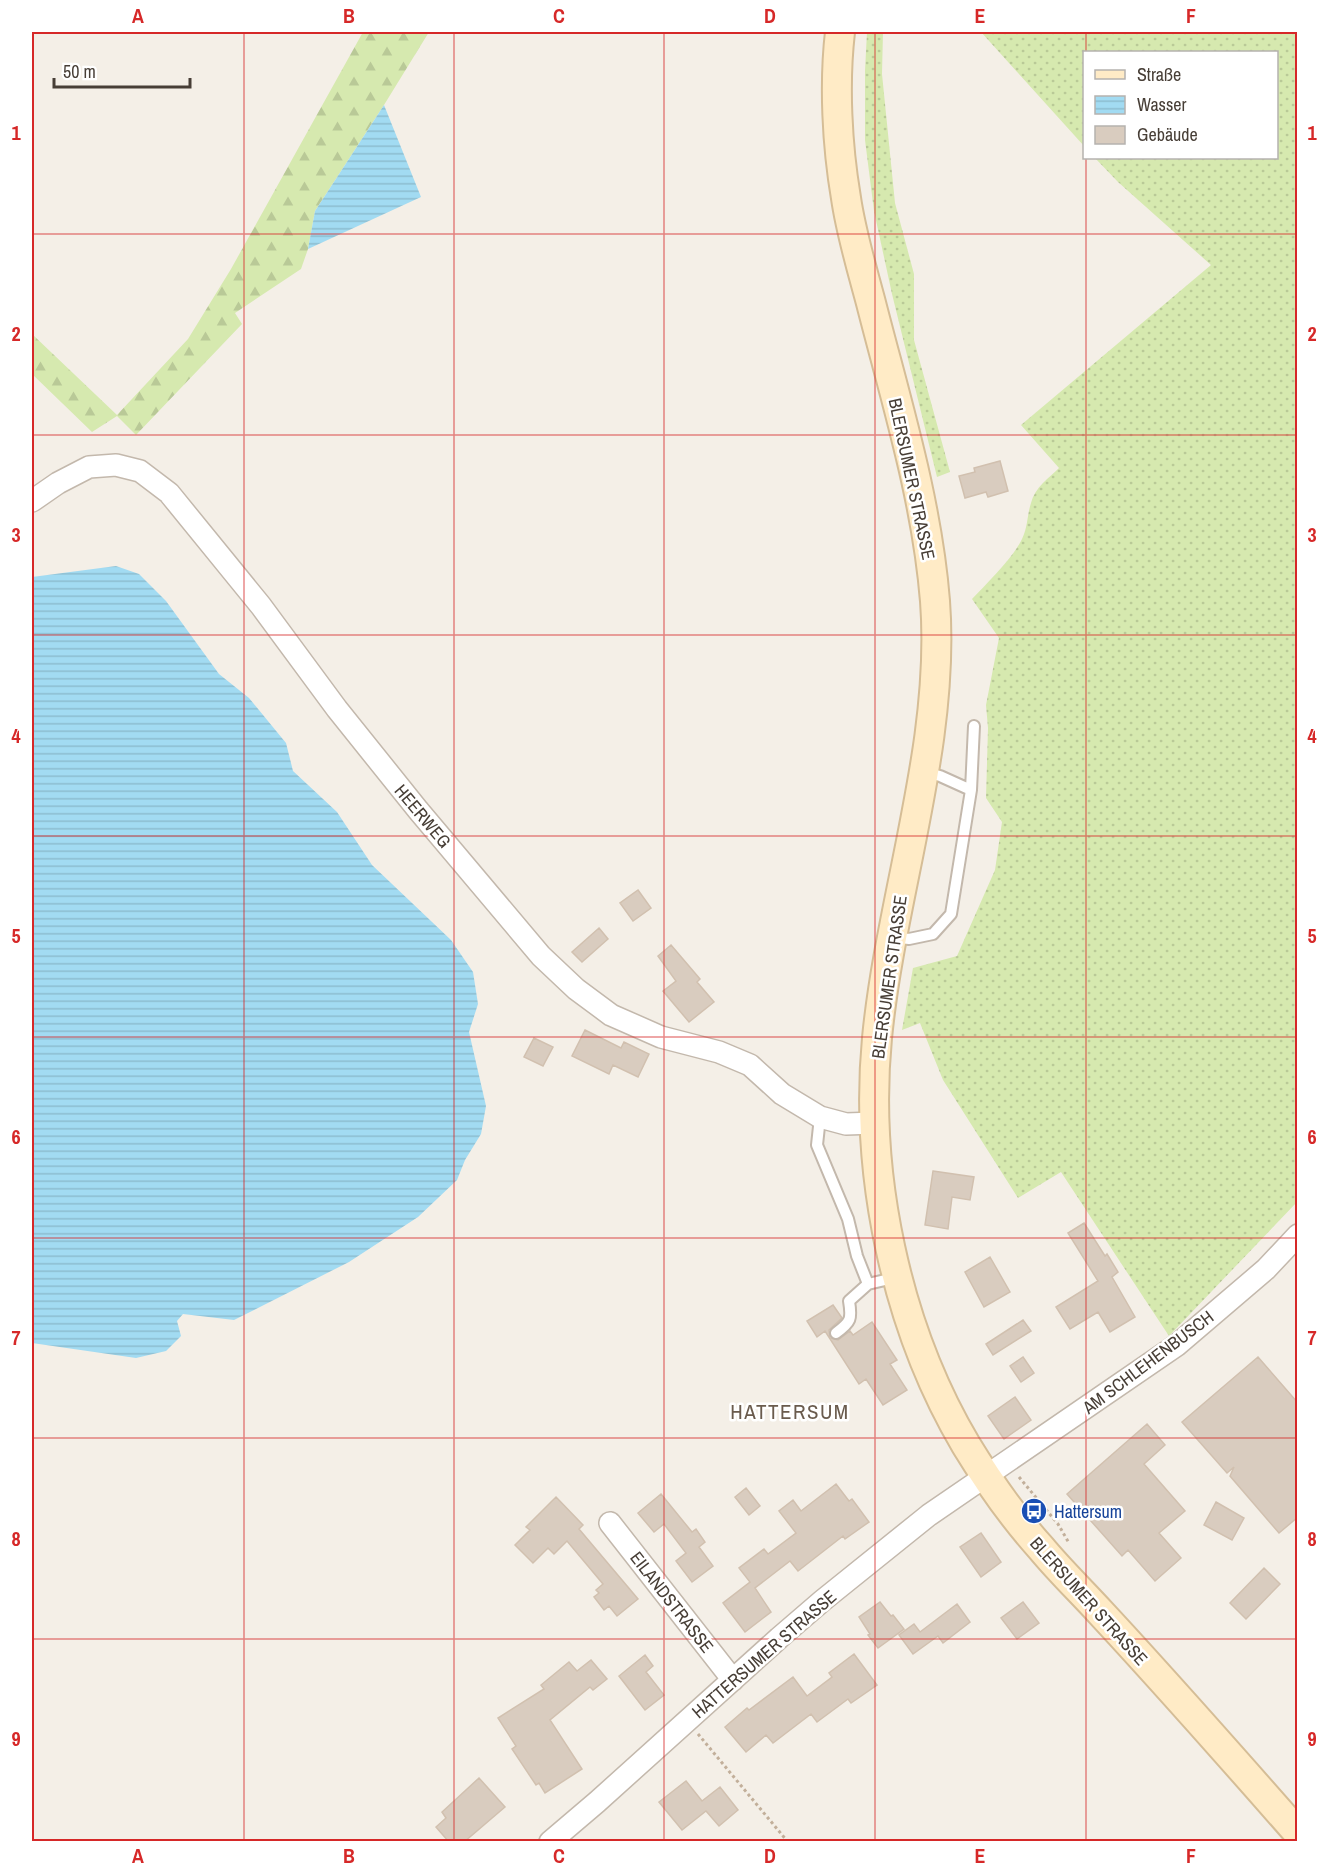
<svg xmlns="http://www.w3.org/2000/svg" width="1329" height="1873" viewBox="0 0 1329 1873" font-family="'Archivo Narrow',sans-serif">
  <defs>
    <pattern id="grass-dots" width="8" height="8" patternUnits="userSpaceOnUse" patternTransform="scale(1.5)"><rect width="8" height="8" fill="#d6e9af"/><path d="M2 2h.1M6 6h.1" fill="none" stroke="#b9c997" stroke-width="1.8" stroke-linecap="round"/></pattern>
    <pattern id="forest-firs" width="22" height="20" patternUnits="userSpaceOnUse" patternTransform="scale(1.5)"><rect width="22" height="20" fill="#d6e9af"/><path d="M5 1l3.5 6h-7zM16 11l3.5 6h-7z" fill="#b9c997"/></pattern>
    <pattern id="water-rules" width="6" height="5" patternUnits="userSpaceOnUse" patternTransform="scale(1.5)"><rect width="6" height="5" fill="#a2dbf2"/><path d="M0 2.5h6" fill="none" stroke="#8dbdd0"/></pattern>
  </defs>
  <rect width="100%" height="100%" fill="#f4efe7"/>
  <!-- grass -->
  <path fill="url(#grass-dots)" d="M867,32h16l-1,42 13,129 19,71v66l36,132 -13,5 -45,-183 -18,-83 -9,-71v-69z
    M981,32h315l1,4v1166l-128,134 -108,-164 -43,26 -75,-118 -23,-57 -18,7 11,-62 44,-12 38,-86 7,-48 -16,-24 2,-70 -2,-23 13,-67 -27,-39c15,-16 41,-41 50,-60 6,-12 5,-24 9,-36 4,-16 18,-25 28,-35l-38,-43 190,-160 -93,-83 -23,-24h181v-106h-192v94z"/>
  <!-- forest -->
  <path fill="url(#forest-firs)" d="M363,32h66l-45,73 -69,106 -7,38 -7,20 -66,44 7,11 -106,111 -19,-19 -25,16 -60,-58v-40l85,81 71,-76 43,-70z"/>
  <!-- water -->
  <path fill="url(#water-rules)" d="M384,105l37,92 -113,52 7,-38z
    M116,566l23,8 27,27 53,73 30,24 37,45 7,28 44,41 35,53 79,75 22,32 5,32 -9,28 17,74 -5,28 -16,26 -8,20 -39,37 -69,45 -115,58 -51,-6 -6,7 4,15 -15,15 -30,7 -104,-15v-766z"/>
  <!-- building -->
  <path fill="#d9ccbf" stroke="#d1c0af" stroke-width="1.5" d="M1000,461l8,30 -20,6 -2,-5 -21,6 -6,-22 16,-4 -1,-4z
    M638,890l13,18 -18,13 -13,-18z
    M599,928l9,11 -26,23 -10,-10z
    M671,945l29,34 -3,3 17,20 -25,20 -26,-31 13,-10 -18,-25z
    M585,1030l36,18 3,-6 25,12 -11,23 -25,-12 -4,9 -37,-18z
    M534,1038l19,9 -10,19 -19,-9z
    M933,1171l41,6 -4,23 -18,-3 -4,32 -23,-4z
    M1084,1223l21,33 2,-2 11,18 -6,5 23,40 -25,15 -12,-20 -28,17 -14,-22 42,-26 -30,-48z
    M990,1257l20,35 -26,15 -19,-35z
    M833,1305l9,13 -13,12 1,8 8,2 12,-9 3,4 19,-13 25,38 -7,4 17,26 -24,15 -17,-26 -7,5 -34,-53 -8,6 -10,-16z
    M1023,1320l8,11 -38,24 -7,-11z
    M1023,1357l11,16 -13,9 -11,-16z
    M1258,1357l40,46v114l-19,16 -49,-57 4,-9 -7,6 -45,-51z
    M1015,1397l16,23 -27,19 -16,-23z
    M1147,1424l18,21 -21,19 41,47 -26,22 22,25 -26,23 -27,-31 -6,6 -55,-62z
    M836,1484l13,17 3,-2 17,23 -24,17 -2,-3 -45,35 -8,-10 -35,27 16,24 -26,20 -22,-29 27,-21 -11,-14 25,-19 4,5 28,-21 -17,-22 14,-11 8,11z
    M746,1488l14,18 -11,9 -14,-18z
    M661,1494l31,38 4,-3 9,13 -6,5 14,19 -21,16 -16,-21 10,-8 -22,-29 -10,8 -16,-19z
    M556,1497l27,28 -4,4 59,70 -21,17 -8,-10 -5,4 -10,-13 5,-4 -3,-3 7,-6 -36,-43 -13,13 -6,-6 -15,15 -18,-18 15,-15 -4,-3z
    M1216,1502l28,16 -12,22 -28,-15z
    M981,1533l20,29 -20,15 -21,-30z
    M1264,1568l16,16 -34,35 -16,-16z
    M880,1602l11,14 2,-1 11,14 -26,19 -10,-13 2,-1 -11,-17z
    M1023,1602l16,21 -22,16 -16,-21z
    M957,1604l13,18 -27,21 -5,-7 -25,18 -14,-19 15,-11 6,8z
    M854,1654l23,31 -26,18 -3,-4 -31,23 -6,-8 -38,29 -7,-8 -20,17 -21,-25 22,-19 2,2 44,-33 14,19 25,-19 -3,-4z
    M645,1655l8,11 -7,6 18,23 -19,15 -26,-34z
    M591,1660l16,19 -14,11 -3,-3 -40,33 32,49 -37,24 -6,-10 -3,2 -24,-36 4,-3 -18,-28 46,-29 -3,-4 28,-23 8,9z
    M479,1778l26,29 -41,35h-15l-13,-15 10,-9 -4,-6z
    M686,1781l16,20 18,-14 18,23 -19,16 -13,-15 -24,19 -23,-28z"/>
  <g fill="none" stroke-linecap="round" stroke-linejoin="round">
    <!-- lane casing -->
    <g stroke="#c3b8ac" stroke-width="14">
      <path id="lane" d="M971,790l3,-64
        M892,937l17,2 24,-5 18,-20 20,-124 -31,-14 -16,-4
        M820,1117l-3,28 31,74 9,37 11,28
        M836,1333c15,-11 16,-14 13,-32l19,-17 30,-7"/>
    </g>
    <!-- street casing -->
    <g stroke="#c3b8ac" stroke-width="24">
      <path id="street" d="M32,501l26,-18 31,-16 27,-2 24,6 29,22 92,113 76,103 81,101 123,146 35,33 35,26 50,22 58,15 31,13 32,29 38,23 26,7 29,-1
        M610,1523l123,157
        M550,1842l47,-40 182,-164 43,-37 107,-86 248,-170 89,-76 32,-34"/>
    </g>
    <!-- secondary casing -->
    <g stroke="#d5bd96" stroke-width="32">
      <path id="secondary" d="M840,32c-6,52 -3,113 6,166 5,35 16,71 25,105 25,98 56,197 64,298 11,144 -44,293 -58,437 -13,136 19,289 89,407 22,36 47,72 75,103 19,23 40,43 60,65 67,72 132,146 197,220"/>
    </g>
    <!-- path -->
    <path stroke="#c2af9a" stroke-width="3" stroke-dasharray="3 3" stroke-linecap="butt" d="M1019,1477l39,47 11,19
      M698,1734l90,108"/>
    <!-- lane -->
    <use href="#lane" stroke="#fff" stroke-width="10"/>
    <!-- street -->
    <use href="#street" stroke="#fff" stroke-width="21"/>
    <!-- secondary -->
    <use href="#secondary" stroke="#ffebc6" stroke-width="28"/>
  </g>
  <!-- grid -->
  <path fill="none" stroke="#d62828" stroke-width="1.5" stroke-opacity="0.55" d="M244,32v1810M454,32v1810M664,32v1810M875,32v1810M1086,32v20M1086,158v1684M32,234h1266M32,435h1266M32,635h1266M32,836h1266M32,1037h1266M32,1238h1266M32,1438h1266M32,1639h1266"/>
  <!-- icons -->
  <defs>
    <g id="bus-disc" transform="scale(1.35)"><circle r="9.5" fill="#1a4fb4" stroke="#fff"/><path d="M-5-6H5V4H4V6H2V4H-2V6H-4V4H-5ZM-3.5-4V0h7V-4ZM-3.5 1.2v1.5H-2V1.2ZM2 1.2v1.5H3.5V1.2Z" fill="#fff"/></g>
  </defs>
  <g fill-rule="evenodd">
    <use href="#bus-disc" x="1034" y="1511"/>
  </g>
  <g text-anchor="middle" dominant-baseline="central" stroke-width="5" stroke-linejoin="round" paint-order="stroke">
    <!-- street labels -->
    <g font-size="18" fill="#473e36" stroke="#fff">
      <text transform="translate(912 479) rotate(78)">BLERSUMER STRASSE</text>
      <text transform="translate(423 816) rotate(50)">HEERWEG</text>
      <text transform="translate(889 977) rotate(-82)">BLERSUMER STRASSE</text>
      <text transform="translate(1148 1362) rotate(-37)">AM SCHLEHENBUSCH</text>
      <text transform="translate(1089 1601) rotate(48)">BLERSUMER STRASSE</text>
      <text transform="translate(672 1602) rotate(52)">EILANDSTRASSE</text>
      <text transform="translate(764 1654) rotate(-41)">HATTERSUMER STRASSE</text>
    </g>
    <!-- transit labels -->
    <g font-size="18" fill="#164399" stroke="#fff" text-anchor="start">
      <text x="1054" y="1511">Hattersum</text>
    </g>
    <!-- quarter labels -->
    <g font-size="21" letter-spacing="1.5" fill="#6a5b4d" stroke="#fff">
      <text x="790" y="1411">HATTERSUM</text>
    </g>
  </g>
  <!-- border -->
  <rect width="1329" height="1873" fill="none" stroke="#ffffff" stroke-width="66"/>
  <!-- legend -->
  <rect x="1083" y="51" width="195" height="108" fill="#ffffff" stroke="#b5b2af" stroke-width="1.5"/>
  <rect x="1095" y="70" width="30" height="9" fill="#ffebc6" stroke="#b5b2af" stroke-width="1.5"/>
  <text x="1137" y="81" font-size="18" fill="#473e36">Straße</text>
  <rect x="1095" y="96" width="30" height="18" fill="url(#water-rules)" stroke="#b5b2af" stroke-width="1.5"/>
  <text x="1137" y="111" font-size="18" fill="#473e36">Wasser</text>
  <rect x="1095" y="126" width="30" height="18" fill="#d9ccbf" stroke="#b5b2af" stroke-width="1.5"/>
  <text x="1137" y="141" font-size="18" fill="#473e36">Gebäude</text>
  <!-- scale -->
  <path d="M54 78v9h136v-9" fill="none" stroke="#473e36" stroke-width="3"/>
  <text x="63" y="78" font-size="18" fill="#473e36" stroke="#ffffff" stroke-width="4.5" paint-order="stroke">50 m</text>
  <rect x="33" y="33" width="1263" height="1807" fill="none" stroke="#d62828" stroke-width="2"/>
  <g font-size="20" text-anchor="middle" font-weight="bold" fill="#d62828">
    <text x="138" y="23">A</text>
    <text x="349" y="23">B</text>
    <text x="559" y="23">C</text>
    <text x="770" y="23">D</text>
    <text x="980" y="23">E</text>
    <text x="1191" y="23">F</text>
    <text x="16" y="140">1</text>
    <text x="1312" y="140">1</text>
    <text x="16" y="341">2</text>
    <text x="1312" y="341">2</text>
    <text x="16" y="542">3</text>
    <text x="1312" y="542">3</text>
    <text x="16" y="743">4</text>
    <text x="1312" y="743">4</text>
    <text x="16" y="943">5</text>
    <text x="1312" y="943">5</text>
    <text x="16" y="1144">6</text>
    <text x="1312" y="1144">6</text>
    <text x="16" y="1345">7</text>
    <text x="1312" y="1345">7</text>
    <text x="16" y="1546">8</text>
    <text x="1312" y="1546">8</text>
    <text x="16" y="1746">9</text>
    <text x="1312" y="1746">9</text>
    <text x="138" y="1863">A</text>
    <text x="349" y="1863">B</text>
    <text x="559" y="1863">C</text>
    <text x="770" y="1863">D</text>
    <text x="980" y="1863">E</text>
    <text x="1191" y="1863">F</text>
  </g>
</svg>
